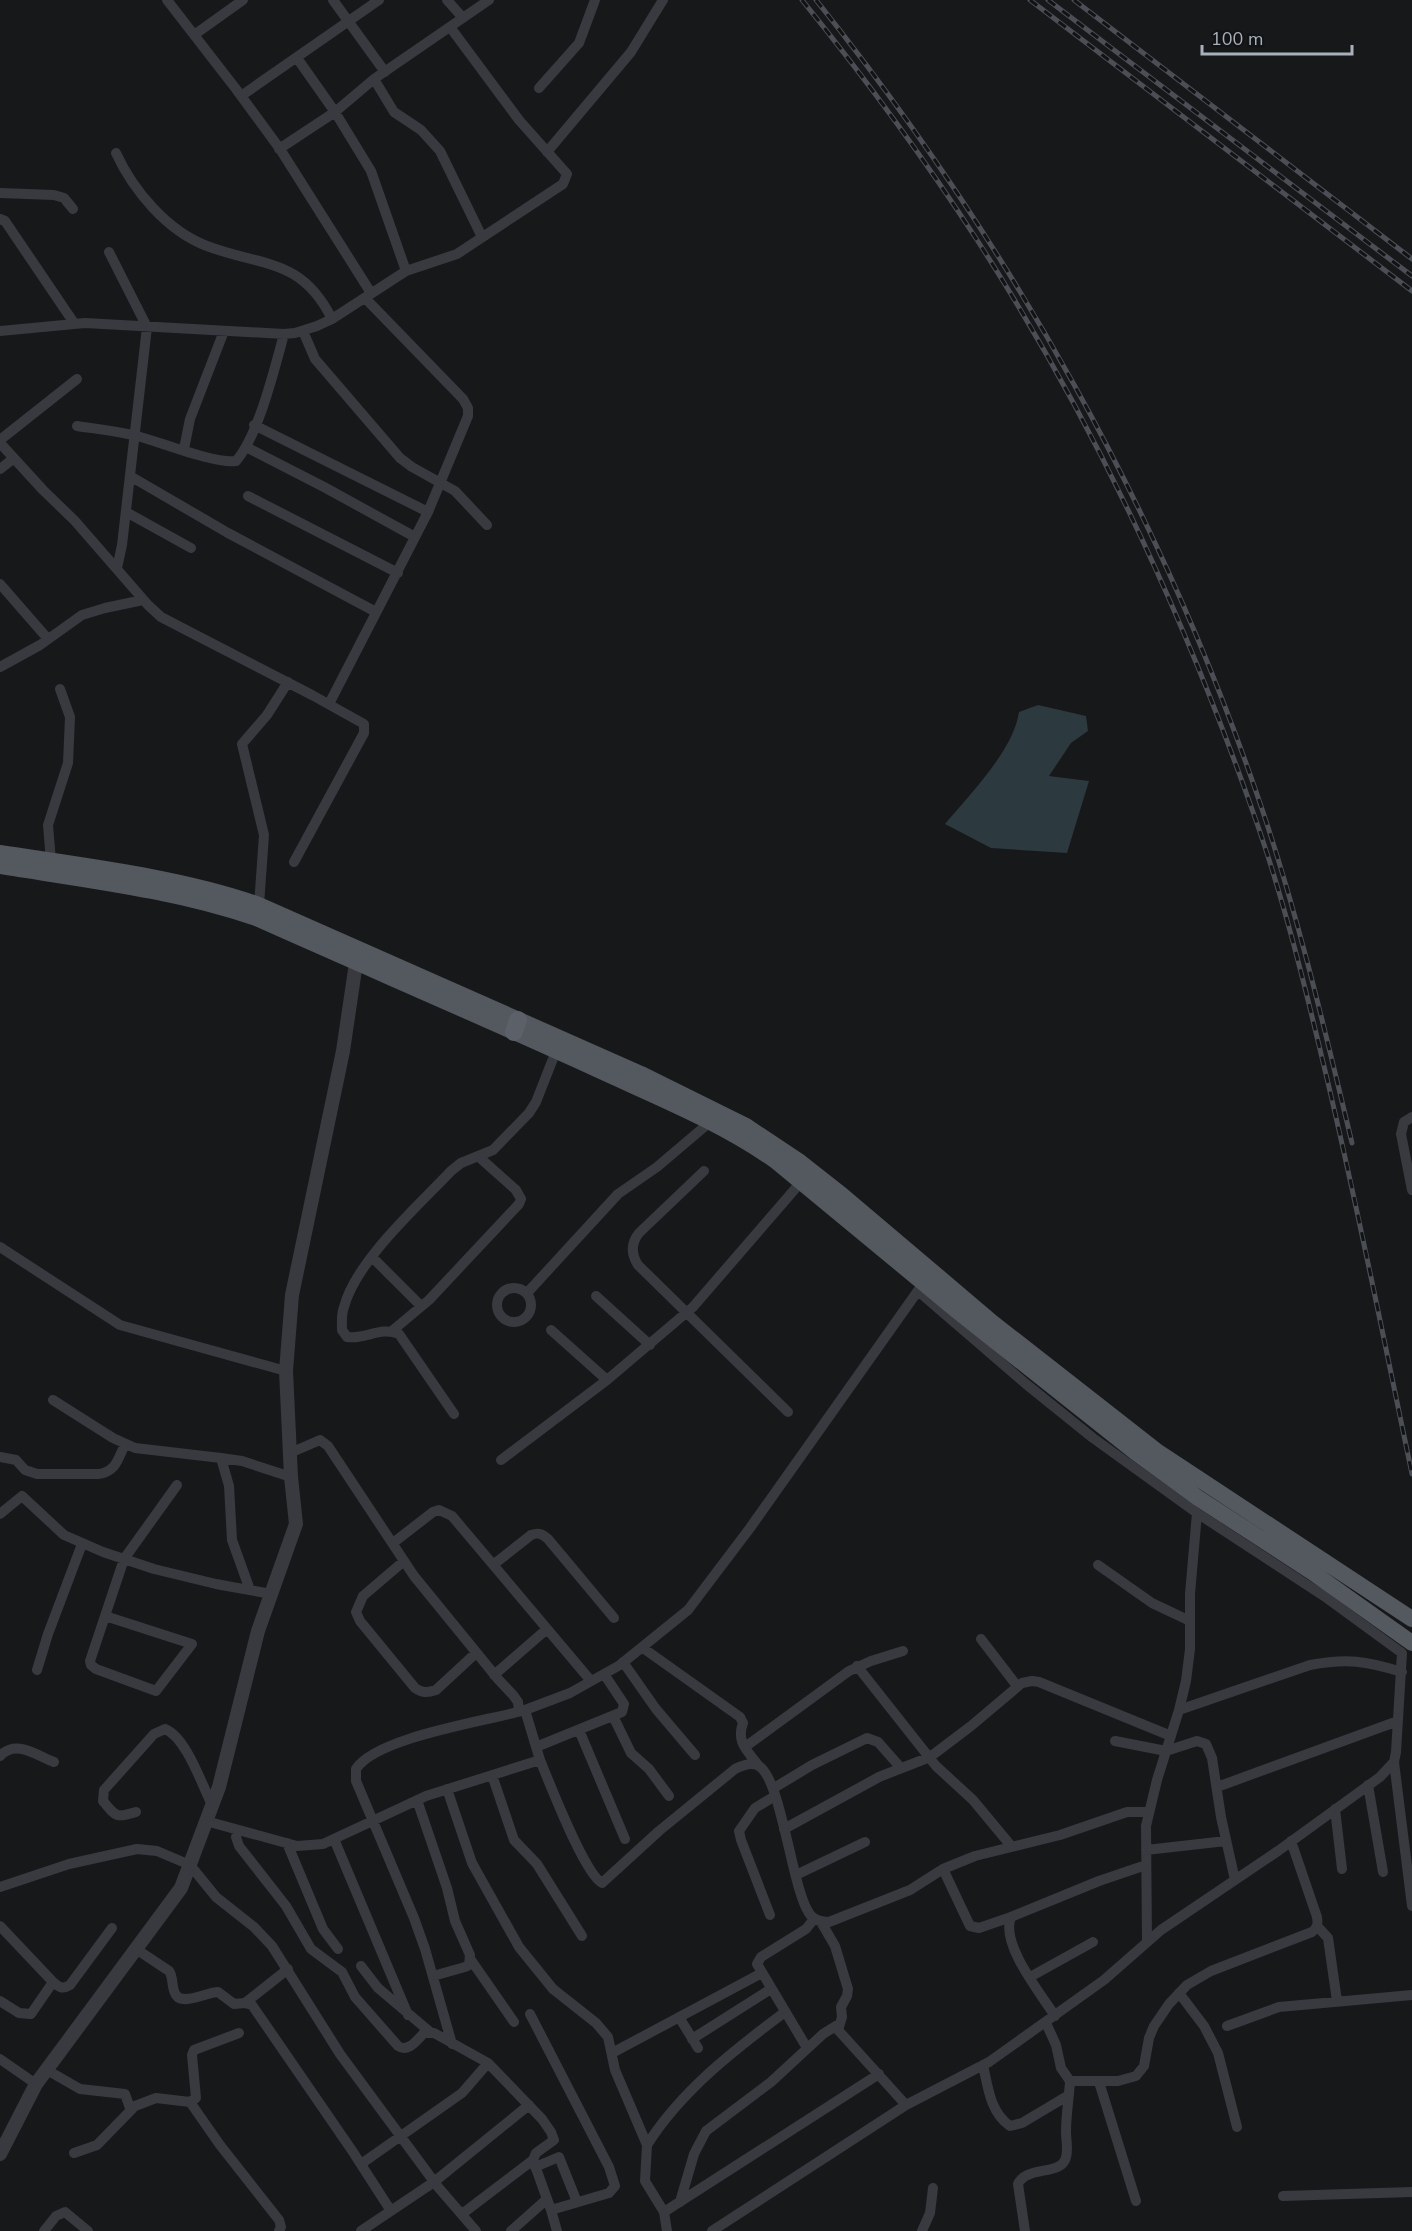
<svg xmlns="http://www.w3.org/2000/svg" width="1412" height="2231" viewBox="0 0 1412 2231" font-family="'Nunito Sans',sans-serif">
  <rect width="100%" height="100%" fill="#17181a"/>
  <!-- water -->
  <path fill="#2c393f" d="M1038,705l48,11 2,15 -17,12 -22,33 40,5 -22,72 -76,-5 -46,-24c25,-30 68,-73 74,-112z"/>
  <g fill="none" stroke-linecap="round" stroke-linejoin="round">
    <!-- minor -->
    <path stroke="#383a3f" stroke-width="10" d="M167,0l69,89 44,60 91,144
      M333,0l52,72
      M447,0l16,18
      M194,35l49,-35
      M297,58l38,54 36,59 35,100
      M374,79l20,33 27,18 19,21 42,86
      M539,88l40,-45 16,-43
      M241,96l138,-96
      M279,149l56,-37 39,-33 115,-79
      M547,152l84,-100 32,-52
      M116,153c17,37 51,78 91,93 55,21 94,11 125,73
      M0,193l54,2 10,3 9,11
      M0,219l5,2 69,102
      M109,252l38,75 -25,218 -5,23
      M0,331l85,-8 199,11 11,-1 22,-7 15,-7 74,-48 51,-17 106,-70 4,-10 -48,-54 -69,-93
      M303,331l12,28 85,99 12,9 43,24 32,34
      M254,425l174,87
      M77,426c20,3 40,5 60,10 23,6 78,28 99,25 22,-24 39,-94 48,-127
      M0,440l77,-61
      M0,443l43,47 32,31 73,84 13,12 151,78 52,29v9l-70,129
      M246,447l78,40 91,50
      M184,449l6,-30 34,-88
      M0,469l14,-11
      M130,476l98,57 148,79
      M248,496l150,77
      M126,512l65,36
      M0,584l48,55
      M0,667l40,-22 42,-30 23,-7 38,-8
      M329,704l99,-192 40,-96v-8l-5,-9 -98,-101
      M51,861l-3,-36 20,-62 2,-46 -10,-28
      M259,905l5,-70 -22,-91 25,-29 21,-33
      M1412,1117l-8,5 -3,12 11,56
      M704,1171l-65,62c-8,10 -8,21 -1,32l150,147
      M0,1247l120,78 166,46
      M372,1257l49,49
      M497 1305a17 17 0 1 1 34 0a17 17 0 1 1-34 0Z
      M918,1291l108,93 67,54 104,75 -7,81v55l-4,32 -7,29 -22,70 -11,46 1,116
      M527,1293l91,-99 39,-27 53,-45
      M596,1296l54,49
      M551,1330l56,50
      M392,1331l37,-31 90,-96 2,-5 -5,-9 -37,-33
      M53,1400l60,38 22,10 86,10
      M454,1414l-55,-80c-19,-8 -33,6 -52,3l-5,-7c0,-7 -1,-16 2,-23 12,-46 74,-101 107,-136l10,-8 32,-13 36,-37 7,-11 20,-51
      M290,1453l30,-13 8,6 86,130 84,103 15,16 5,7 1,9
      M0,1457l16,3 9,10 12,4h61c18,-2 20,-15 27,-30
      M501,1460l106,-80 86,-73 108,-125
      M0,1514l22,-18 42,39 39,17 51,17 62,15 55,10
      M393,1543l40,-31 6,-2 13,6 139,165
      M404,1561l-41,35 -7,16 4,9 55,67c7,5 12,5 21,2l40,-37
      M493,1565l38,-30c8,-3 11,-1 17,4l66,79
      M1098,1565l54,38 38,18
      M250,1590l-18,-50 -3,-54 -8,-28 21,3 49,16
      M105,1616l87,28 -36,47 -60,-22 -5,-4 -1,-4 34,-102 53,-74
      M981,1639l36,47
      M643,1648l97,69 3,6c-7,19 4,27 15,42
      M623,1662l33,47 39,46
      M857,1666l79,100 37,34 39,47
      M37,1670l11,-36 34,-90
      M494,1675l53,-46
      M1179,1710l131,-45c37,-7 56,-4 92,7
      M613,1716l18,37 18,16 20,27
      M579,1730l46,109
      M1115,1741l51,10 31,-10 9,3 6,14 9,59 14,63
      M536,1747l86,-35 2,-8 -20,-30
      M745,1747l104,-76 22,-10 32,-10
      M0,1756c16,-17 36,-1 54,6
      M540,1760c10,24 44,113 62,123l57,-52 76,-62c6,-3 15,-7 22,-4 24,9 34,121 52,148 4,7 12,9 20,9l81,-32 33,-21 32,-13 85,-21 67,-23h22
      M1394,1762l18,144
      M492,1775l22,65 23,24 45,72
      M1368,1785l15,87
      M1217,1787l181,-66
      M774,1788l38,-23 55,-27 11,4 23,26
      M447,1789l25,74 47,84 34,42 43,34 12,14 7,33 32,75 -2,36 19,31 3,19
      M417,1800l30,88 8,33 15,34 -1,10 -4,2 -32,9
      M1335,1809l7,60
      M136,1812c-20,6 -20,5 -33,-11l1,-11 50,-56 11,-5c21,8 37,56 47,76
      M206,1821l91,25 26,-2 103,-48 114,-36 -15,-50 45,-17 50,-28 68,-55 62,-82 177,-250
      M784,1829l95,-52 51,-20 41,-31 51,-43 10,-2 7,1 132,54
      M238,1830l-2,7 3,9 47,60 25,43 31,23 13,25 43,49c10,7 19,-6 26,-13h10l54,30 54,56 9,13 3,8 -18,13 -3,7 18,50 6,21
      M334,1839l74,176
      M287,1843l36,86 15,20
      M1146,1850l80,-9
      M943,1869l27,57 9,2 32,-11
      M796,1875l69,-33
      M0,1887l69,-23 68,-15 20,2 33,14 26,32 38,30 18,19 68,108 98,133 38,44
      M770,1915l-29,-75 -2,-9 16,-23 20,-12
      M821,1922l14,24 13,43 -1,7 -6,11 1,10 -4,13 68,75
      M0,1926l53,56c6,5 9,8 17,3l42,-57
      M1317,1926l11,12 9,63
      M136,1949l33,22c5,7 2,17 7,24 7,11 31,-3 42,-3l16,12 11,-1 7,2 101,147 38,59
      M471,1960l43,62
      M361,1966l17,22 51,43
      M1030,1977l63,-35
      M1179,1993l25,33 14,27 19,74
      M0,2001l19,12 12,1 22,-32
      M245,2003l43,-34
      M530,2014l79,153 6,19 -6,7 -58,17
      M1055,2016c-14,-22 -55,-72 -44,-99l88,-36 47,-16
      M679,2017l19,31
      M1046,2023l10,22 5,23 9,13h48l18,-5 8,-10 5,-28 5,-12 15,-22 18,-19 24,-14 101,-39c6,-5 6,-8 5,-15l-26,-76
      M1227,2026l52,-19 133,-12
      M692,2039l79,-50
      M452,2044l-27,-95 -11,-31 -58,-137v-12c20,-32 131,-48 169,-59
      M807,2048l-50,-84 4,-7 45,-28 8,-10
      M612,2053l150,-80
      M0,2059l36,25
      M983,2065c5,22 7,47 27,61l12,-3 47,-28
      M47,2070l33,19 45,5 5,14 26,-10 34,4 6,-4 -4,-43 2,-5 45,-17
      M1099,2082l37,119
      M190,2102l30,43 59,75 2,7 -2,4
      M647,2145c34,-54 87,-95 138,-133
      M74,2153l23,-8 36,-37
      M361,2164l101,-71 26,-30
      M535,2167l24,-10 18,45
      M1283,2196l129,-4
      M680,2202l14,-48 12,-23 65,-49 52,-48 16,-10
      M664,2212l215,-138
      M462,2214l71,-54
      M44,2231l12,-15 9,-4 23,19
      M361,2231l73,-49 95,-77
      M511,2231l36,-32
      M712,2231l194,-126 83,-43 115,-82 57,-50 117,-79 102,-74 14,-15 2,-10 6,-99 -78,-57 -127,-83
      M922,2231l8,-18 3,-25
      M1025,2231l-7,-47c8,-18 41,-9 47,-24 4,-8 1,-19 1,-28 0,-17 3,-34 4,-51"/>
    <!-- tertiary -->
    <path stroke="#383a3f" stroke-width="14" d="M0,2154l36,-70 145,-196 38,-101 39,-156 38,-107 -5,-47 -5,-106 6,-76 51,-244 13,-88"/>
    <!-- primary -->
    <path stroke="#54585f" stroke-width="16" d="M0,853c84,13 180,24 259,52l382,169 105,52 54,36 42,33 151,128 165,129 254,167
      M0,866c86,14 174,24 256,52 112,50 224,98 336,149 62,29 129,55 185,95l179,148 179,142 63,46 114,74 100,71"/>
    <!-- trunk -->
    <path stroke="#5c6068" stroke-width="18" d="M514,1032l4,-12"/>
    <!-- rail casing -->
    <g stroke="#4b4f55" stroke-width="5">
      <path id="rail" d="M802,0c63,78 122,158 177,243 114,177 204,370 274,569 29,81 50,166 70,250 33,136 60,274 89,412
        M816,0c193,242 347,515 446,809 37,110 63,222 90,334
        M1030,0l382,291
        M1048,0l364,276
        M1074,0l338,259"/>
    </g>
    <!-- rail -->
    <use href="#rail" stroke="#121315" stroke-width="3" stroke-dasharray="9" stroke-linecap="butt"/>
  </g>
  <!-- scale -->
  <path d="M1202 45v9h150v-9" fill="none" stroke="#a8b1bb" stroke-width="3"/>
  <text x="1211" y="45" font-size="18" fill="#a8b1bb" stroke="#121315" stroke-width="4.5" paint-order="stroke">100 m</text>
</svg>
